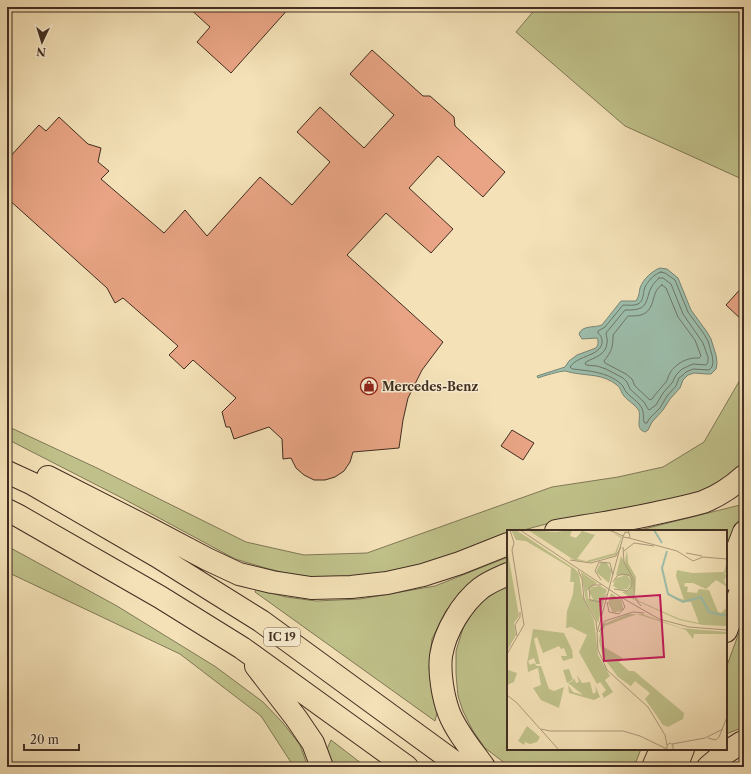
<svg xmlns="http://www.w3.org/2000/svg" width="751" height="774" viewBox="0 0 751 774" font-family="'Libre Caslon Text',serif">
  <rect width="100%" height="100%" fill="#f4e1b7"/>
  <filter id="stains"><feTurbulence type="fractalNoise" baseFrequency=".005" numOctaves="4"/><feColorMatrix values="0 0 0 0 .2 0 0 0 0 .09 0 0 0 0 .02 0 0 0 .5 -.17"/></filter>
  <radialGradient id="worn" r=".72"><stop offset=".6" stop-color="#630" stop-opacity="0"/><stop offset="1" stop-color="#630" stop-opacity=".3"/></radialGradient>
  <!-- green -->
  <path fill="#c0c18a" stroke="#807856" d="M537,7h203l4,9v164l-119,-54 -109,-94z
    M744,373v89l-6,8 -21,17 -84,23 -87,14 -26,7h-12v4l-100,34 -71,10 -30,-1 -38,-9 -34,-10 -113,-61 -115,-59v-13l90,42 149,74 58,13 63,-2 185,-66 66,-10 45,-10 41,-25z
    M740,505l3,4 -17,46v-24h-92l10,-2z
    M7,546l110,60 99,61 47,35 20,21 17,22 8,22h-14l-33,-51 -81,-62 -173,-82z
    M508,557v6l-14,5 -16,9 -18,15 -14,19 -14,28 -3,30 8,44 -2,8 -180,-129 1,-3 30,8 30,4 44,-2 75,-13z
    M508,587v162h133l-7,18h-124l-25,-19 -12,-17 -10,-20 -5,-15 -2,-22v-23l8,-26 9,-13 12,-13 15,-9z
    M744,619v108l-18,7v-66z
    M331,740l35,27h-34l-5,-18z"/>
  <!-- water -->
  <path fill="#9cbeac" stroke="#788474" d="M660,268l7,1 11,9 13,32 16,22 4,7 5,16 1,8 -1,6 -5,5h-4l-13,-1 -6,2 -5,5 -3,8 -10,11 -7,11 -11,12 -4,8 -3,2c-10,-3 -4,-13 -6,-21 -3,-6 -11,-10 -15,-15 -3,-3 -3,-8 -7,-11 -14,-11 -27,-9 -43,-12 -3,0 -7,-2 -9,-2 -5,0 -22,5 -27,7l-1,-2 28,-9 4,-6 8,-6 19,-7c2,-3 3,-6 1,-10l-15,1 -3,-5c3,-9 15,-6 23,-9l19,-24h15c3,-5 3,-7 4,-13 3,-9 12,-17 20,-20z"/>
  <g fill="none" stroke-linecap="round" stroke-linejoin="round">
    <!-- shore -->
    <path stroke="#6e7666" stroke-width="1" d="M661,272l4,1 10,7 13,32 16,22 4,7 4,14 1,7 -1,5 -3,3 -16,-1 -7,3 -3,3 -4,3 -3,8 -9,10 -7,12 -11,11 -2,4h-2l-1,-1c-1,-3 0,-7 -1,-10 -1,-8 -10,-13 -16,-19 -3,-3 -3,-7 -7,-10 -13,-11 -31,-12 -47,-14l-2,-1 -1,-1c7,-10 20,-10 28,-17 6,-5 5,-13 0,-17v-2l7,-4 18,-22c4,0 11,1 15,-1 6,-3 5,-12 7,-17 3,-6 9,-13 16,-15z
      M659,278h4l8,6 12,30 20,29 5,14v5l-2,3 -13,-1 -11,5 -6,6 -4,8 -9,10 -7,12 -7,5 -1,-1 -4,-7 -14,-13 -3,-7 -4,-4 -17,-9 -9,-3 -11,-1 -1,-2 1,-1c9,-5 20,-7 21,-19 1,-4 -1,-7 -1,-10l19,-23c4,0 9,0 13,-1 10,-2 9,-14 13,-21 2,-4 5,-7 8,-10z
      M662,285l4,3 12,29 17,23 6,16 -2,2c-11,-1 -23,5 -29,15 -2,3 -2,6 -4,9 -5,6 -10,11 -14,17l-2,1 -15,-14 -3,-7 -6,-5 -21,-11 -1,-2c8,-10 9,-14 9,-26l15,-19c4,0 9,0 13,-1 16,-5 9,-24 21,-30z"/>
  </g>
  <!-- building -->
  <path fill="#e8a484" stroke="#412e21" d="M188,7h102l-59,66 -34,-31 13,-15z
    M372,50l51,46h7l24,21 1,9 50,46 -22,25 -45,-41 -29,32 44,41 -22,24 -45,-40 -39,42 96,87 -21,28 -14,28 -5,22 -4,28 -46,4 -3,10 -6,9 -9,6 -10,3h-11l-10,-5 -8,-7 -5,-10 -8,1 -1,-20 -13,-12 -35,12 -4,-12h-4l-4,-15 14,-14 -43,-38 -9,9 -15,-14 9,-9 -55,-48 -8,5 -8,-15 -100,-90v-38l32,-35 7,6 13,-14 29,27 13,4 -3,14 11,9 -8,8 63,54 21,-23 22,26 53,-59 32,28 38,-43 -33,-30 23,-25 44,41 30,-33 -44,-41z
    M744,285v37l-18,-17z
    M512,430l22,13 -11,17 -22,-14z"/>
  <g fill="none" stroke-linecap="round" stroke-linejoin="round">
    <!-- major casing -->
    <g stroke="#412e21" stroke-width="24">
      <path id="major" d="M726,579l18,-47
        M726,631l18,-49
        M653,767l8,-18
        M676,767l7,-18"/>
    </g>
    <!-- highway casing -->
    <g stroke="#412e21" stroke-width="24">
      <path id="highway" d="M7,472l24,11 126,73 104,65 200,146
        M48,477l104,53 55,29 32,15 33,8 39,6 40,-1 36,-4 36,-8 37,-12 48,-19
        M7,510l10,5 143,82 82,51 165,119
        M556,531c35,-6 71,-11 105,-19 14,-3 28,-6 42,-10 15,-6 29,-15 41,-26
        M256,666l40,52 17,25 9,24
        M484,767c-12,-17 -27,-34 -35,-54 -6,-16 -10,-40 -8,-57 4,-25 21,-53 40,-68 8,-6 18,-10 27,-14
        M708,767l14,-12 19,-12 3,-1"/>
    </g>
    <!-- major -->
    <use href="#major" stroke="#f4e1b7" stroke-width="22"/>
    <!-- highway -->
    <use href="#highway" stroke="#f4e1b7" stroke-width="22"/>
  </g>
  <!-- icons -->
  <defs>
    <g id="shop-ring" transform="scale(0.9)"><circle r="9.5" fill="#f8ecd0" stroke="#8f2418" stroke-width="1.5"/><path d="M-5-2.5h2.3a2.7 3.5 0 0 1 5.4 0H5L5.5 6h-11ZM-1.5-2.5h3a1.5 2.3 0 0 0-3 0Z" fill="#8f2418"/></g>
  </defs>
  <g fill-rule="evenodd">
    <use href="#shop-ring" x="369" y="386"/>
  </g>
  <g text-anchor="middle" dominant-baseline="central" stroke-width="3" stroke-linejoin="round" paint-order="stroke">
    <!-- shield labels -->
    <rect fill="#f8ecd0" stroke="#786756" stroke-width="1" x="264" y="628" width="36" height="18" rx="3"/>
    <g font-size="11" font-weight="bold" fill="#412e21">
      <text x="282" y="637">IC 19</text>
    </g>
    <!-- poi labels -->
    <g font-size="12" font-weight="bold" fill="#412e21" stroke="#f8ecd0" text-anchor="start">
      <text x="382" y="386">Mercedes-Benz</text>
    </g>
  </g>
  <!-- overview -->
  <g transform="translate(507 530)">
    <rect width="220" height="220" fill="#f4e1b7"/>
    <path d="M4,0h5l59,39 4,5 3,20 12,26 4,35 12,21 -5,4 8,12 -9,6 -2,-4 4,-4 -6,-8 -3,2 -18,-32 8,-17 -16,-8 -5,1 1,-17 6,-17 1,-12h-4l1,-14 -45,-27 -10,-1zM21,0l27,2 17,-2 -2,6 6,2 6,-7 13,4 -18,24 9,2 29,-8 6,-15 -8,-5 9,4 -6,18 -26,7 -16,-2zM0,18l12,68 -5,7 2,12 -9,16zM120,20l1,13 8,14 -1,19 4,5 41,18 19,4 -8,-21 -15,-2 2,-2 6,2 -8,-24 1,-6 15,3 32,-1 3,-12v13h-3l3,3 -3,4 3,7 -11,-7 -10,9 -13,-6h-8l-1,3 4,1 -1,5 10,1 2,-4 10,1 9,22 3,1 6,-6v19l-24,-1 -24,-5 -40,-18 -3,-3 -11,-37zM114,26l11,21 2,23 -12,-8 7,-2 2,-14 -15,-1zM94,32h5l6,9 -3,12 -13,-11zM74,42l16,11 -10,8 1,8 16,1 -6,23 -12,-22zM120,45l4,6 -3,8 -8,1 -7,-4 3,-8zM93,56l7,4 -1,3 -3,5 -9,3 -5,-9 3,-5zM104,63l10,7 3,10 -11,3 -5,-10zM121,84h14l39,14 46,4v2h-33l-1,5 -7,-9 -49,-16 -32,12 -4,9 1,11 21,12 -4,4 10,9h5l50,42 -1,6 -15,8 -5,-2 -18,-26 5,-6 -15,-12 -4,5 -13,-9 -15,-20 -4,-16 2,-16zM26,99l31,4 8,17 1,8 -10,3 -2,-5h6l-3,-8 -3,1 -2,-3 -16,7 -6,-16 -3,2 6,25h-4l-2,-6 -6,3 2,4 4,-2 3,3h4l8,23 5,2 10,-4 -5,21 -18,-8 -8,-12 8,-3 -3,-17 -10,4 -1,-9zM62,139l4,11 -6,3 -4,-13zM1,140l9,3 -3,9 -7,3zM70,145l5,8 8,-1 3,12 3,-2 -1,-7 5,12 -6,3 -25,-7 -1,-8 5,7 10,3 -15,-12 5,-2 1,-3 2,5 3,-1zM20,196l13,11 -3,5 -7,2 -5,-2 -1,3 -6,-4z" fill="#c0c18a"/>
    <path fill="none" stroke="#9cbeac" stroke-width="2" d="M147,0l8,13M160,21l-5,17 6,26 15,8 18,-5 8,15 18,4"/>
    <path fill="none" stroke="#ac997b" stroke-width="1" d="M13,0l99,66 40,23 30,8 38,3M102,0l14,6M121,0l2,6 -1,2 -6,-1 2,-5 4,1M116,7l-26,96 1,17 9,20 41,37 17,28 2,10M122,8l48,13 16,10 10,-4 24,2M116,17l1,15 10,18v17l7,9M117,21l10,-8 20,3M179,23l16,3M63,30l21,3 25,-7 5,-9M71,40l4,9 2,20 12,22 1,10M94,50l-6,-9 4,-9 11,1 3,12M106,52l4,-6 5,-2 7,1 3,5v6l-5,5 -13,-2M94,55h-8l-4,3 1,12 10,2 7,-8M100,72l2,10 10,2 6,-7 -4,-9M92,102l6,-11 28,-9 11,1M10,106l-2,-11 5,-8v-5M0,124l17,-29 -12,-75 2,-7 -4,-13M0,165l10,8 42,47M34,199l9,2h73l17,5 27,13M212,207l8,-20M201,208l8,2 3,-3M165,214l33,-6 18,-9M160,220v-5l3,-2 3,2v5"/>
    <path fill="#c2185b" fill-opacity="0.15" stroke="#c2185b" stroke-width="2" d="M153,65l4,62 -60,4 -4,-62z"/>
    <rect width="220" height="220" fill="none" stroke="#412e21" stroke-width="2"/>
  </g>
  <!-- margin -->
  <rect width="751" height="774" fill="none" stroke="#f4e1b7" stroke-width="24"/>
  <rect x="8" y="8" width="735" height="758" fill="none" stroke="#412e21" stroke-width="2"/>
  <rect x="12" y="12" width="727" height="750" fill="none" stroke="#412e21"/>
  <!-- north arrow -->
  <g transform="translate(42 42) rotate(184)" stroke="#f8ecd0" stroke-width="3" paint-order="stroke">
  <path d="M0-3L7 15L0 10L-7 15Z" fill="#412e21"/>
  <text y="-6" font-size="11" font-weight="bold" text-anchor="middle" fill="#412e21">N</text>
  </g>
  <!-- scale -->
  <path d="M24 744v6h55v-6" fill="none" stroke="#412e21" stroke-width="2"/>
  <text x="30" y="744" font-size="12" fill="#412e21" stroke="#f8ecd0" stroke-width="3" paint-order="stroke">20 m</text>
  <rect width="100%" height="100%" filter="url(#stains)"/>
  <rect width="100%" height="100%" fill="url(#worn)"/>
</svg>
